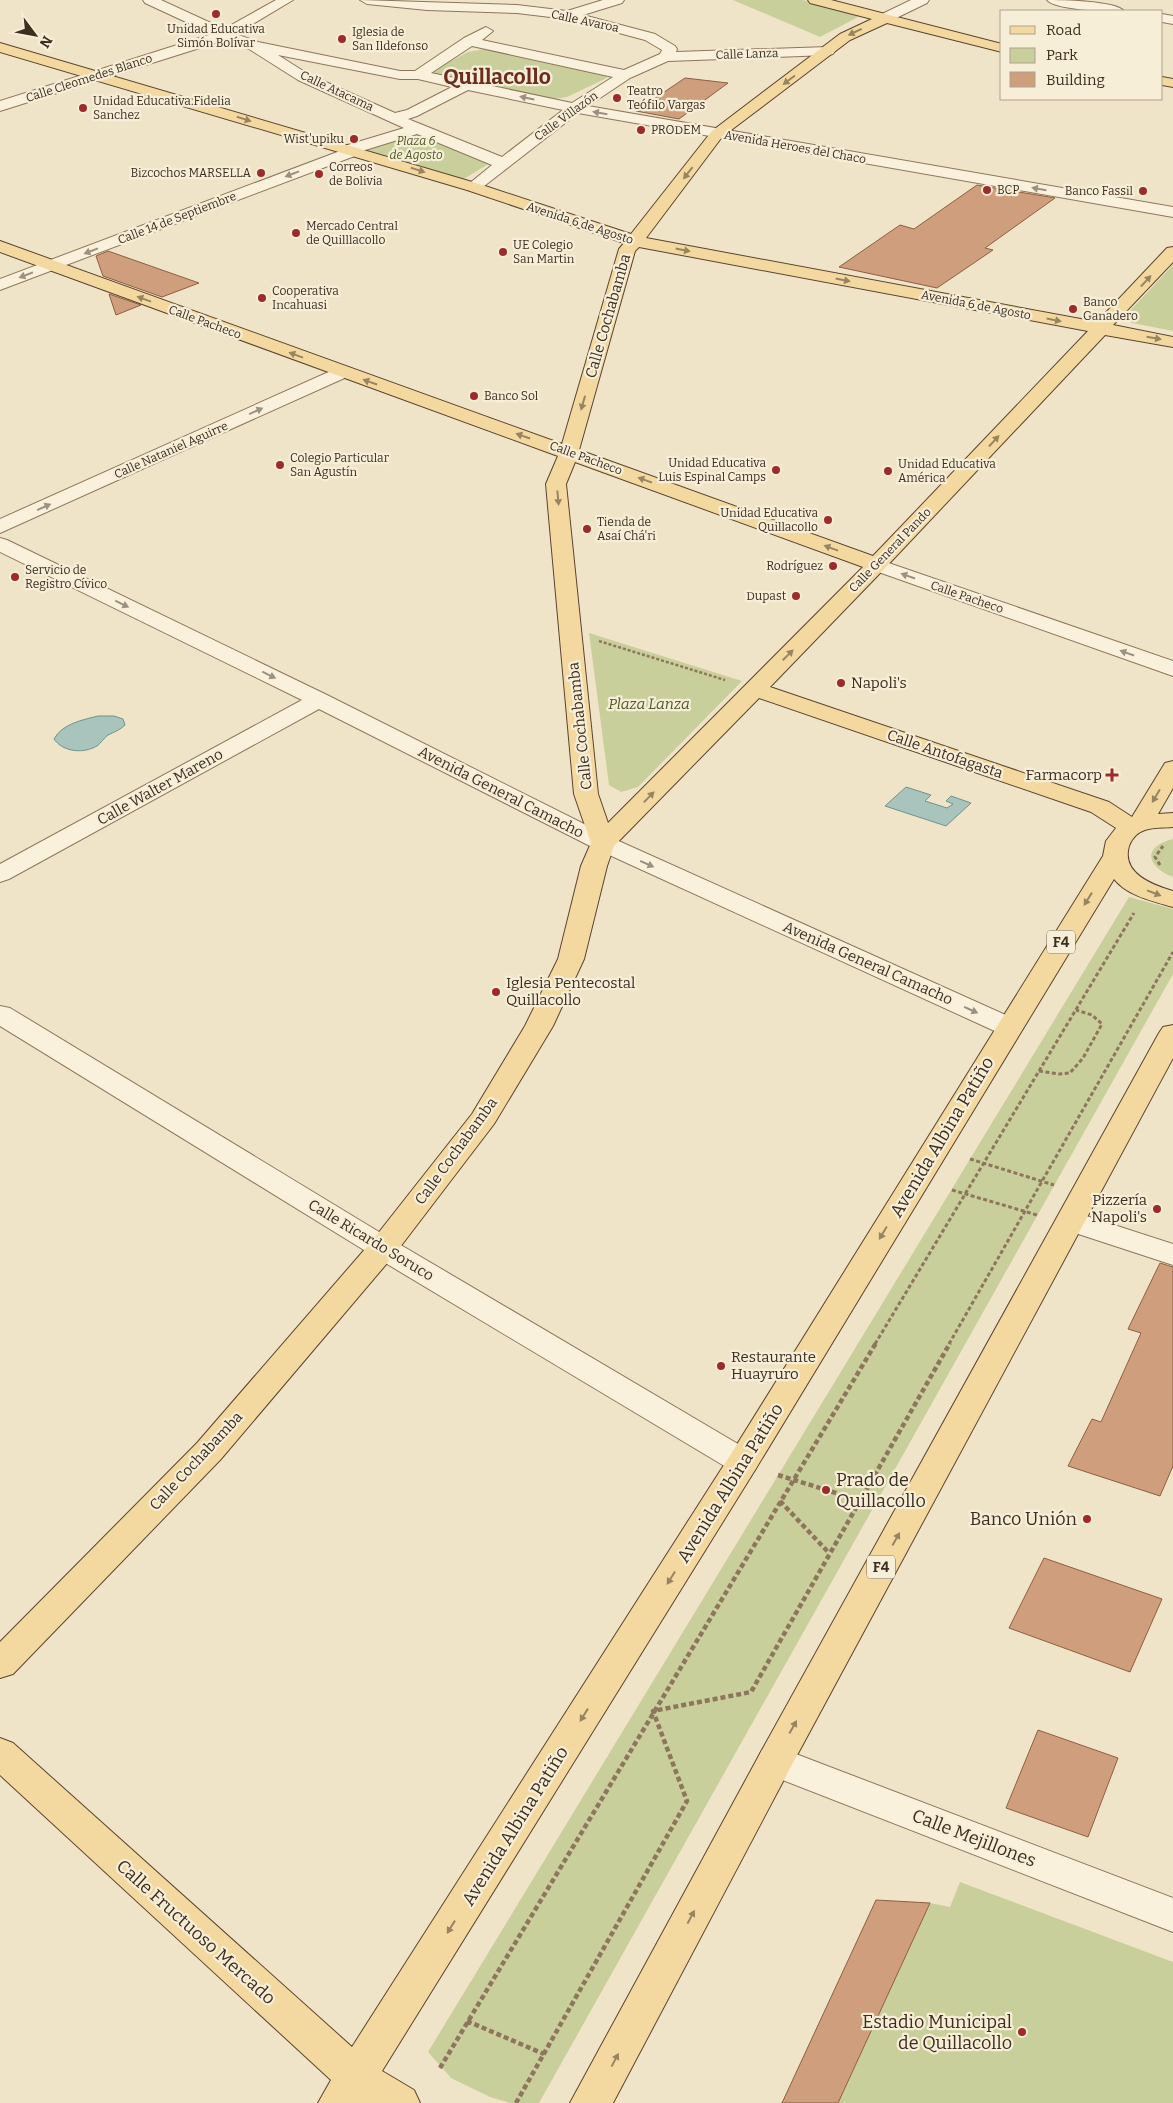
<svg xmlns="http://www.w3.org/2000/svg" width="1173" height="2103" viewBox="0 0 1173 2103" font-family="Bitter,serif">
  <rect width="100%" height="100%" fill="#f0e4c8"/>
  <!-- green -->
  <path fill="#c9cf9b" d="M733,0h70l53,14 2,3 -38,20z
    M485,49l120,25 2,4 -40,19 -13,2 -119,-25 -1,-4 34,-18z
    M415,131l75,32 -26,16 -104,-31z
    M1173,265v66l-41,-8 -9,-5z
    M589,633l153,48 -104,106 -17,5 -12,-7z
    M1173,839v38c-27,-11 -31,-30 0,-38z
    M1129,897l44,12v65l-634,1129h-29l-20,-6 -39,-19 -23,-26z
    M960,1882l213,80v141h-335l92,-200 20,4z"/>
  <!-- water -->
  <path fill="#a9c4bc" stroke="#6f938a" d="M98,716h16l9,3 2,6c-5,5 -11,7 -17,10 -4,3 -7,8 -11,11 -14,8 -34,6 -43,-7 8,-15 28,-19 44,-23z
    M906,787l25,8 -6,6 22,7 6,-4 -7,-3 5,-5 20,7 -25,23 -61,-20z"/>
  <!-- building -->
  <path fill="#cf9f7d" stroke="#8d5f41" d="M685,78l43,5 -49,36 -43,-8z
    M977,185l78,13 -70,50 8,2 -56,38 -98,-21 61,-42 14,4z
    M108,251l91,32 -37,14 -59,-21 -7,-20z
    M109,294l32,11 -25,10z
    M1160,1263l13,4v199l-13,30 -92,-30 24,-47 9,3 40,-89 -13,-4z
    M1044,1558l118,41 -32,73 -121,-44z
    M1038,1730l80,28 -30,79 -82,-29z
    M876,1900l54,3 -92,200h-56z"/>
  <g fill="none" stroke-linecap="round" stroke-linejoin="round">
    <!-- minor casing -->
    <g stroke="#8d765c" stroke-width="2">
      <path id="minor" d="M143,0h18l63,29 52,-29h17l-57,34 22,8 142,29h15l49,-33 22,-11 7,4 -11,9 142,30 36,-16 2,-4 -17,-10 -78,-21 -50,-6 -90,-3 -60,-6 -7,-4 157,5 50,6 36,-11h21l-2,3 -39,12 72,19 20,12 2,3 -1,3 152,-5 5,1 2,3 -2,3 -5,1 -160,6 -38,17 -42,28 585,101v10l-595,-104 -99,77h-12l-2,-3 27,-22 -75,-31 -55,17 -2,3 -360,136v-11l340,-128 1,-4 63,-19 -106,-48 -49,-31 -24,-9 -225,71v-10l212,-67 -67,-31zM472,46l141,31 -41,26 -141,-30zM278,55l122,24h18l34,8 -45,23 -12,3 -87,-39zM468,90l95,20 -61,47 -94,-38 9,-3z
        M911,0h18l-2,3 -37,18h-10l-2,-3 2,-3z
        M1047,0c14,0 69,1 77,11 -14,1 -69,-1 -77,-11z
        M1162,14l11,2v8l-11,-2z
        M342,366l7,2 2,4 -2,4 -349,157v-14z
        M0,538l7,2 320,155 285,143 407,183 4,6 -4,6 -10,2 -10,-2 -405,-185 -275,-139 -310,170 -9,3v-18l302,-164 -302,-148z
        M877,559l296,102v15l-303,-107 -4,-4 4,-4z
        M0,1006l10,2 384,233 361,213 4,8 -4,8 -12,4 -12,-4 -359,-215 -372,-229z
        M1071,1211l102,33v21l-113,-37 -4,-7 4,-7z
        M775,1746l398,152v34l-411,-160 -5,-11 5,-11z"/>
    </g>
    <!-- major casing -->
    <g stroke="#5b4430" stroke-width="2">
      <path id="major" d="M808,0h23l171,44v8l-115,-29 -37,17 -128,97 -76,101 451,84 70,-74 6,-1v15l-60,63 60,12v10l-68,-12 -221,234 -114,118 339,115 23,15 33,-54 8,-2v27l-15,26 15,-1v14c-9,1 -19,0 -28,3 -7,2 -13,8 -16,16 -8,27 23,39 44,45v16c-21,-6 -45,-11 -59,-28l-359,591 -373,601 32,19 6,13h-102l13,-23 -331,-305v-37l13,5 339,304 379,-593 372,-598 3,-15 10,-13 -25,-16 -332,-114 -145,148 -7,20 -23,93 -31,67 -59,98 -100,131 -173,204 -208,215 -13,4v-36l197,-199 175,-202 100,-127 53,-88 33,-67 23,-93 10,-23 -17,-49 -28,-310 12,-28 -558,-204v-11l562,203 57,-195 5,-6 -157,-53 -467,-138v-9l479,141 152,50 81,-103 128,-97 32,-15 -62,-16zM639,247l449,84 -215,225 -294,-106 56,-199zM575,462l288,105 -255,256 -10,-29 -32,-310z
        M1162,77l11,2v8l-11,-2z
        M1173,1025v33l-385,714 -175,331h-43l192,-353 397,-717 4,-6z"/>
    </g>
    <!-- path-far2 -->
    <path stroke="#8d765c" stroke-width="2.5" stroke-dasharray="3 2" stroke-linecap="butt" d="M599,641l126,39"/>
    <!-- path-far1 -->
    <path stroke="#8d765c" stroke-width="3" stroke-dasharray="4 2.5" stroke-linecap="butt" d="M1160,865l-5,-8 8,-11
      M1039,1071l20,3 11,-1 13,-15 19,-34 -10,-9 -16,-5
      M970,1159l84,26
      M952,1190l85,25
      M875,1344l259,-431
      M949,1344l224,-392"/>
    <!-- path -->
    <path stroke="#8d765c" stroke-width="4.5" stroke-dasharray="5 3" stroke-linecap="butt" d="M778,1475l97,30
      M780,1501l49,52
      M467,2021l77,33
      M440,2068l436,-725
      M516,2103l171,-302 -34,-90 98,-19 199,-349"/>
    <!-- minor -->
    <use href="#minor" fill="#faf1dc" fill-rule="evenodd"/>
    <!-- major -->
    <use href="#major" fill="#f3d9a0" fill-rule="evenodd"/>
  </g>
  <!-- one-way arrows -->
  <defs><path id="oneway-solid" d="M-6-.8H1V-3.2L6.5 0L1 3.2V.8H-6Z" transform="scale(1.25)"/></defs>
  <g fill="#988460">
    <use href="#oneway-solid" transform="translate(855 32) rotate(155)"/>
    <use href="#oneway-solid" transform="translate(789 80) rotate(143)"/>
    <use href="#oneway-solid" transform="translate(244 119) rotate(17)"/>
    <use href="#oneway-solid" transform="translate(418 170) rotate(17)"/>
    <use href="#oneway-solid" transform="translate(688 173) rotate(128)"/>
    <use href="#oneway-solid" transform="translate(683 250) rotate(11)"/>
    <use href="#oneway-solid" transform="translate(843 280) rotate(11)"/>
    <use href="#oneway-solid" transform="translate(1146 281) rotate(-47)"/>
    <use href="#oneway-solid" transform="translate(144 299) rotate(-160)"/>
    <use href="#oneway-solid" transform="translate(1054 320) rotate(11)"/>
    <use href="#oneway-solid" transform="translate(1154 338) rotate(10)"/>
    <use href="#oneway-solid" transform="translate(296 355) rotate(-160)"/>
    <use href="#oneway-solid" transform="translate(370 382) rotate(-161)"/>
    <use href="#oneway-solid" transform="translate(583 403) rotate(106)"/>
    <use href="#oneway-solid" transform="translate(523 436) rotate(-161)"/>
    <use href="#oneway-solid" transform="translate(994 441) rotate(-47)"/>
    <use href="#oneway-solid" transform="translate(645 480) rotate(-160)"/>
    <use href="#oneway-solid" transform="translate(558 498) rotate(85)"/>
    <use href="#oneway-solid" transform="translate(831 548) rotate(-160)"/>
    <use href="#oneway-solid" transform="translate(788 655) rotate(-45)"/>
    <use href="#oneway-solid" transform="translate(1156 796) rotate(121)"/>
    <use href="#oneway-solid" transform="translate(649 797) rotate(-46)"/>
    <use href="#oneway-solid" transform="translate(1154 893) rotate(21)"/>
    <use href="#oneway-solid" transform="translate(1088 899) rotate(122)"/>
    <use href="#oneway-solid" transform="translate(883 1233) rotate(121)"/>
    <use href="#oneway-solid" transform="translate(896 1539) rotate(-61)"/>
    <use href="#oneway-solid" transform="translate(671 1578) rotate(122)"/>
    <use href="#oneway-solid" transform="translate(584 1715) rotate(122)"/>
    <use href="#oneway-solid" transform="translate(793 1727) rotate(-61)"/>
    <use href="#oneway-solid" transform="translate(691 1917) rotate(-62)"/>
    <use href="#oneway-solid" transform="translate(451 1927) rotate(122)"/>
    <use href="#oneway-solid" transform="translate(615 2060) rotate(-62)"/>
  </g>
  <g fill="#9c907e">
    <use href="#oneway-solid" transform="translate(527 98) rotate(-168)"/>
    <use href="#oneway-solid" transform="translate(600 113) rotate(-170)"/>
    <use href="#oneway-solid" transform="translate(292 174) rotate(159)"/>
    <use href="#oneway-solid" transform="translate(1039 189) rotate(-170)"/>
    <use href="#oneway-solid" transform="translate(91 251) rotate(159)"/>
    <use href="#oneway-solid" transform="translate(26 275) rotate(159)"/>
    <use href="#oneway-solid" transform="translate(256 411) rotate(-24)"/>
    <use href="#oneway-solid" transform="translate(44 507) rotate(-24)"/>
    <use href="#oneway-solid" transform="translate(908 576) rotate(-161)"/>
    <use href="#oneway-solid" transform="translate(122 604) rotate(26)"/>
    <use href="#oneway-solid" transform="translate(1127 653) rotate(-161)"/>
    <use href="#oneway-solid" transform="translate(269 675) rotate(26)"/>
    <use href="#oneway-solid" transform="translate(647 864) rotate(24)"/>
    <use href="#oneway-solid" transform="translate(971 1010) rotate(24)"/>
  </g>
  <!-- markers -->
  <g fill="#9e2a2b" stroke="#f7eed8" stroke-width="2">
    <circle cx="216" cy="14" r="5"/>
    <circle cx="342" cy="39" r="5"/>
    <circle cx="617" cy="98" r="5"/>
    <circle cx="83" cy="108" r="5"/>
    <circle cx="641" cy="130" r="5"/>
    <circle cx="354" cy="139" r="5"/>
    <circle cx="261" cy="173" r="5"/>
    <circle cx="319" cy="174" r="5"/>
    <circle cx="987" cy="190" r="5"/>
    <circle cx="1143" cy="191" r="5"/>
    <circle cx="296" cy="233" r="5"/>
    <circle cx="503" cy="252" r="5"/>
    <circle cx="262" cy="298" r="5"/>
    <circle cx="1073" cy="309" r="5"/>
    <circle cx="474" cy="396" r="5"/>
    <circle cx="280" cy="465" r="5"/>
    <circle cx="776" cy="470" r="5"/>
    <circle cx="888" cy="471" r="5"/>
    <circle cx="828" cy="520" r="5"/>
    <circle cx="587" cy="529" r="5"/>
    <circle cx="833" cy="566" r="5"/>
    <circle cx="15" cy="577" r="5"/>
    <circle cx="796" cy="596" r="5"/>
    <circle cx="841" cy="683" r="5"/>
    <path d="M1109.5 767.5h5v5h5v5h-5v5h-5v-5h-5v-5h5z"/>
    <circle cx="496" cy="992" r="5"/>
    <circle cx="1157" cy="1209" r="5"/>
    <circle cx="721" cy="1366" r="5"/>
    <circle cx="826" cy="1490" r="5"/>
    <circle cx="1087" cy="1519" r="5"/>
    <circle cx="1022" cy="2032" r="5"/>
  </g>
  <g text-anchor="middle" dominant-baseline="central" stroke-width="4.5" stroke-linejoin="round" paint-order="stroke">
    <!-- far-street labels -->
    <g font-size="12" fill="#3d2e20" stroke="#f7eed8">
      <text transform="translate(585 21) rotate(12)">Calle Avaroa</text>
      <text transform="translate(747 54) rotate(-2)">Calle Lanza</text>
      <text transform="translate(89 78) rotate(-18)">Calle Cleomedes Blanco</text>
      <text transform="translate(337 91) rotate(25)">Calle Atacama</text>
      <text transform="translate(566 116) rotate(-36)">Calle Villazón</text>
      <text transform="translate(795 147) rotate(10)">Avenida Heroes del Chaco</text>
      <text transform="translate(177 218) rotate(-21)">Calle 14 de Septiembre</text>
      <text transform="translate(580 223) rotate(18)">Avenida 6 de Agosto</text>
      <text transform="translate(976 305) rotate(11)">Avenida 6 de Agosto</text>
      <text transform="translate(205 322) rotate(20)">Calle Pacheco</text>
      <text transform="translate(171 450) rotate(-24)">Calle Nataniel Aguirre</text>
      <text transform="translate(586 458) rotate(20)">Calle Pacheco</text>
      <text transform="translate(890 550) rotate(-46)">Calle General Pando</text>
      <text transform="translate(967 597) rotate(19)">Calle Pacheco</text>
    </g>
    <!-- far-poi labels -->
    <g font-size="12" fill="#3d2e20" stroke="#f7eed8" text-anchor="start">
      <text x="216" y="29" text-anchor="middle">Unidad Educativa<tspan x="216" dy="14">Simón Bolívar</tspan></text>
      <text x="352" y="32">Iglesia de<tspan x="352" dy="14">San Ildefonso</tspan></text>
      <text x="627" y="91">Teatro<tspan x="627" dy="14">Teófilo Vargas</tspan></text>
      <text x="93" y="101">Unidad Educativa.Fidelia<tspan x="93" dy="14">Sanchez</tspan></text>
      <text x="651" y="130">PRODEM</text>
      <text x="344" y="139" text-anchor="end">Wist'upiku</text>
      <text x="329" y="167">Correos<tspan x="329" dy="14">de Bolivia</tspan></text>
      <text x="251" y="173" text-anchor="end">Bizcochos MARSELLA</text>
      <text x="997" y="190">BCP</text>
      <text x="1133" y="191" text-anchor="end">Banco Fassil</text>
      <text x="306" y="226">Mercado Central<tspan x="306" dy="14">de Quilllacollo</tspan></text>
      <text x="513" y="245">UE Colegio<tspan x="513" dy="14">San Martin</tspan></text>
      <text x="272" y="291">Cooperativa<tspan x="272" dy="14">Incahuasi</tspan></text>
      <text x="1083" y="302">Banco<tspan x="1083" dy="14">Ganadero</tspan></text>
      <text x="484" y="396">Banco Sol</text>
      <text x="290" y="458">Colegio Particular<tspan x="290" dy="14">San Agustín</tspan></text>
      <text x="766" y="463" text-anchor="end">Unidad Educativa<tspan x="766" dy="14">Luis Espinal Camps</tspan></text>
      <text x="898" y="464">Unidad Educativa<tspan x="898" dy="14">América</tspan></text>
      <text x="818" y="513" text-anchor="end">Unidad Educativa<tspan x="818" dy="14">Quillacollo</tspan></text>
      <text x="597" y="522">Tienda de<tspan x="597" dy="14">Asaí Chá'ri</tspan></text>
      <text x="823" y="566" text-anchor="end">Rodríguez</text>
      <text x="25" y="570">Servicio de<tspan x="25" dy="14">Registro Cívico</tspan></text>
      <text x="786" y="596" text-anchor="end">Dupast</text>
    </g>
    <!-- far-park labels -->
    <g font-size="12" font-style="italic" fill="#4d5a26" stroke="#f7eed8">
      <text x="416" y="141">Plaza 6<tspan x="416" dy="14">de Agosto</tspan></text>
    </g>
    <!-- shield labels -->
    <g fill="#f7eed8" stroke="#756857" stroke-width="1">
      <rect x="1047" y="930.5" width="28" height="23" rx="4"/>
      <rect x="867" y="1555.5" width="28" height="23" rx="4"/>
    </g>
    <g font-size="14" font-weight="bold" fill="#3d2e20">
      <text x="1061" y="942">F4</text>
      <text x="881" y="1567">F4</text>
    </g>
    <!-- street labels -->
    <g font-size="15" fill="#3d2e20" stroke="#f7eed8">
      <text transform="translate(608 316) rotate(-74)">Calle Cochabamba</text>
      <text transform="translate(580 726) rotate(-96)">Calle Cochabamba</text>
      <text transform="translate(945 754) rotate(19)">Calle Antofagasta</text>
      <text transform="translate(160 787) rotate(-29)">Calle Walter Mareno</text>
      <text transform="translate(501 792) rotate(27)">Avenida General Camacho</text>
      <text transform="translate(868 963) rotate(24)">Avenida General Camacho</text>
      <text transform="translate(456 1151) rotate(-54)">Calle Cochabamba</text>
      <text transform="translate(371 1240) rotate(31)">Calle Ricardo Soruco</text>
      <text transform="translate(196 1461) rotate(-47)">Calle Cochabamba</text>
    </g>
    <!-- poi labels -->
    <g font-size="15" fill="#3d2e20" stroke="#f7eed8" text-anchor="start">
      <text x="851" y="683">Napoli's</text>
      <text x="1102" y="775" text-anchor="end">Farmacorp</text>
      <text x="506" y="983">Iglesia Pentecostal<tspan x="506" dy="17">Quillacollo</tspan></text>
      <text x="1147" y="1200" text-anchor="end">Pizzería<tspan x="1147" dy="17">Napoli's</tspan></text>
      <text x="731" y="1357">Restaurante<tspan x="731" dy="17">Huayruro</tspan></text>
    </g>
    <!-- park labels -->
    <g font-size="15" font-style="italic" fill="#4d5a26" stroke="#f7eed8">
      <text x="649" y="704">Plaza Lanza</text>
    </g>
    <!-- near-street labels -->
    <g font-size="18" fill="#3d2e20" stroke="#f7eed8">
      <text transform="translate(942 1137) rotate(-59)">Avenida Albina Patiño</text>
      <text transform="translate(730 1483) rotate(-58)">Avenida Albina Patiño</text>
      <text transform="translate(515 1826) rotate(-58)">Avenida Albina Patiño</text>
      <text transform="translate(974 1838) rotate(21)">Calle Mejillones</text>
      <text transform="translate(196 1932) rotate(42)">Calle Fructuoso Mercado</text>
    </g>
    <!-- near-poi labels -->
    <g font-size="18" fill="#3d2e20" stroke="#f7eed8" text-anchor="end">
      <text x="836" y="1480" text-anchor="start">Prado de<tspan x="836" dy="21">Quillacollo</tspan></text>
      <text x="1077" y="1519">Banco Unión</text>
      <text x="1012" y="2022">Estadio Municipal<tspan x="1012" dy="21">de Quillacollo</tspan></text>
    </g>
    <!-- far-town labels -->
    <g font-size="21" font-weight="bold" fill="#6b2e1e" stroke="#f7eed8">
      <text x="497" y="77">Quillacollo</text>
    </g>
  </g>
  <!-- legend -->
  <rect x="1000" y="10" width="162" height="90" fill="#f7eed8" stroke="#ada18e"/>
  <rect x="1010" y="26" width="25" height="8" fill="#f3d9a0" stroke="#ada18e"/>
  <text x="1046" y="35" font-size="15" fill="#3d2e20">Road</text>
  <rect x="1010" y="48" width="25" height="15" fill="#c9cf9b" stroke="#ada18e"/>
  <text x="1046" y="60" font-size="15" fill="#3d2e20">Park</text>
  <rect x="1010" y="72" width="25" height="15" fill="#cf9f7d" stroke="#ada18e"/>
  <text x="1046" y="85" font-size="15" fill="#3d2e20">Building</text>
  <!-- north arrow -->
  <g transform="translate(35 35) rotate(122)" stroke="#f7eed8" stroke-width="4" paint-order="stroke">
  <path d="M0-4L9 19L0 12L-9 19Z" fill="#3d2e20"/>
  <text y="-8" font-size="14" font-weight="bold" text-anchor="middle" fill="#3d2e20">N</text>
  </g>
</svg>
